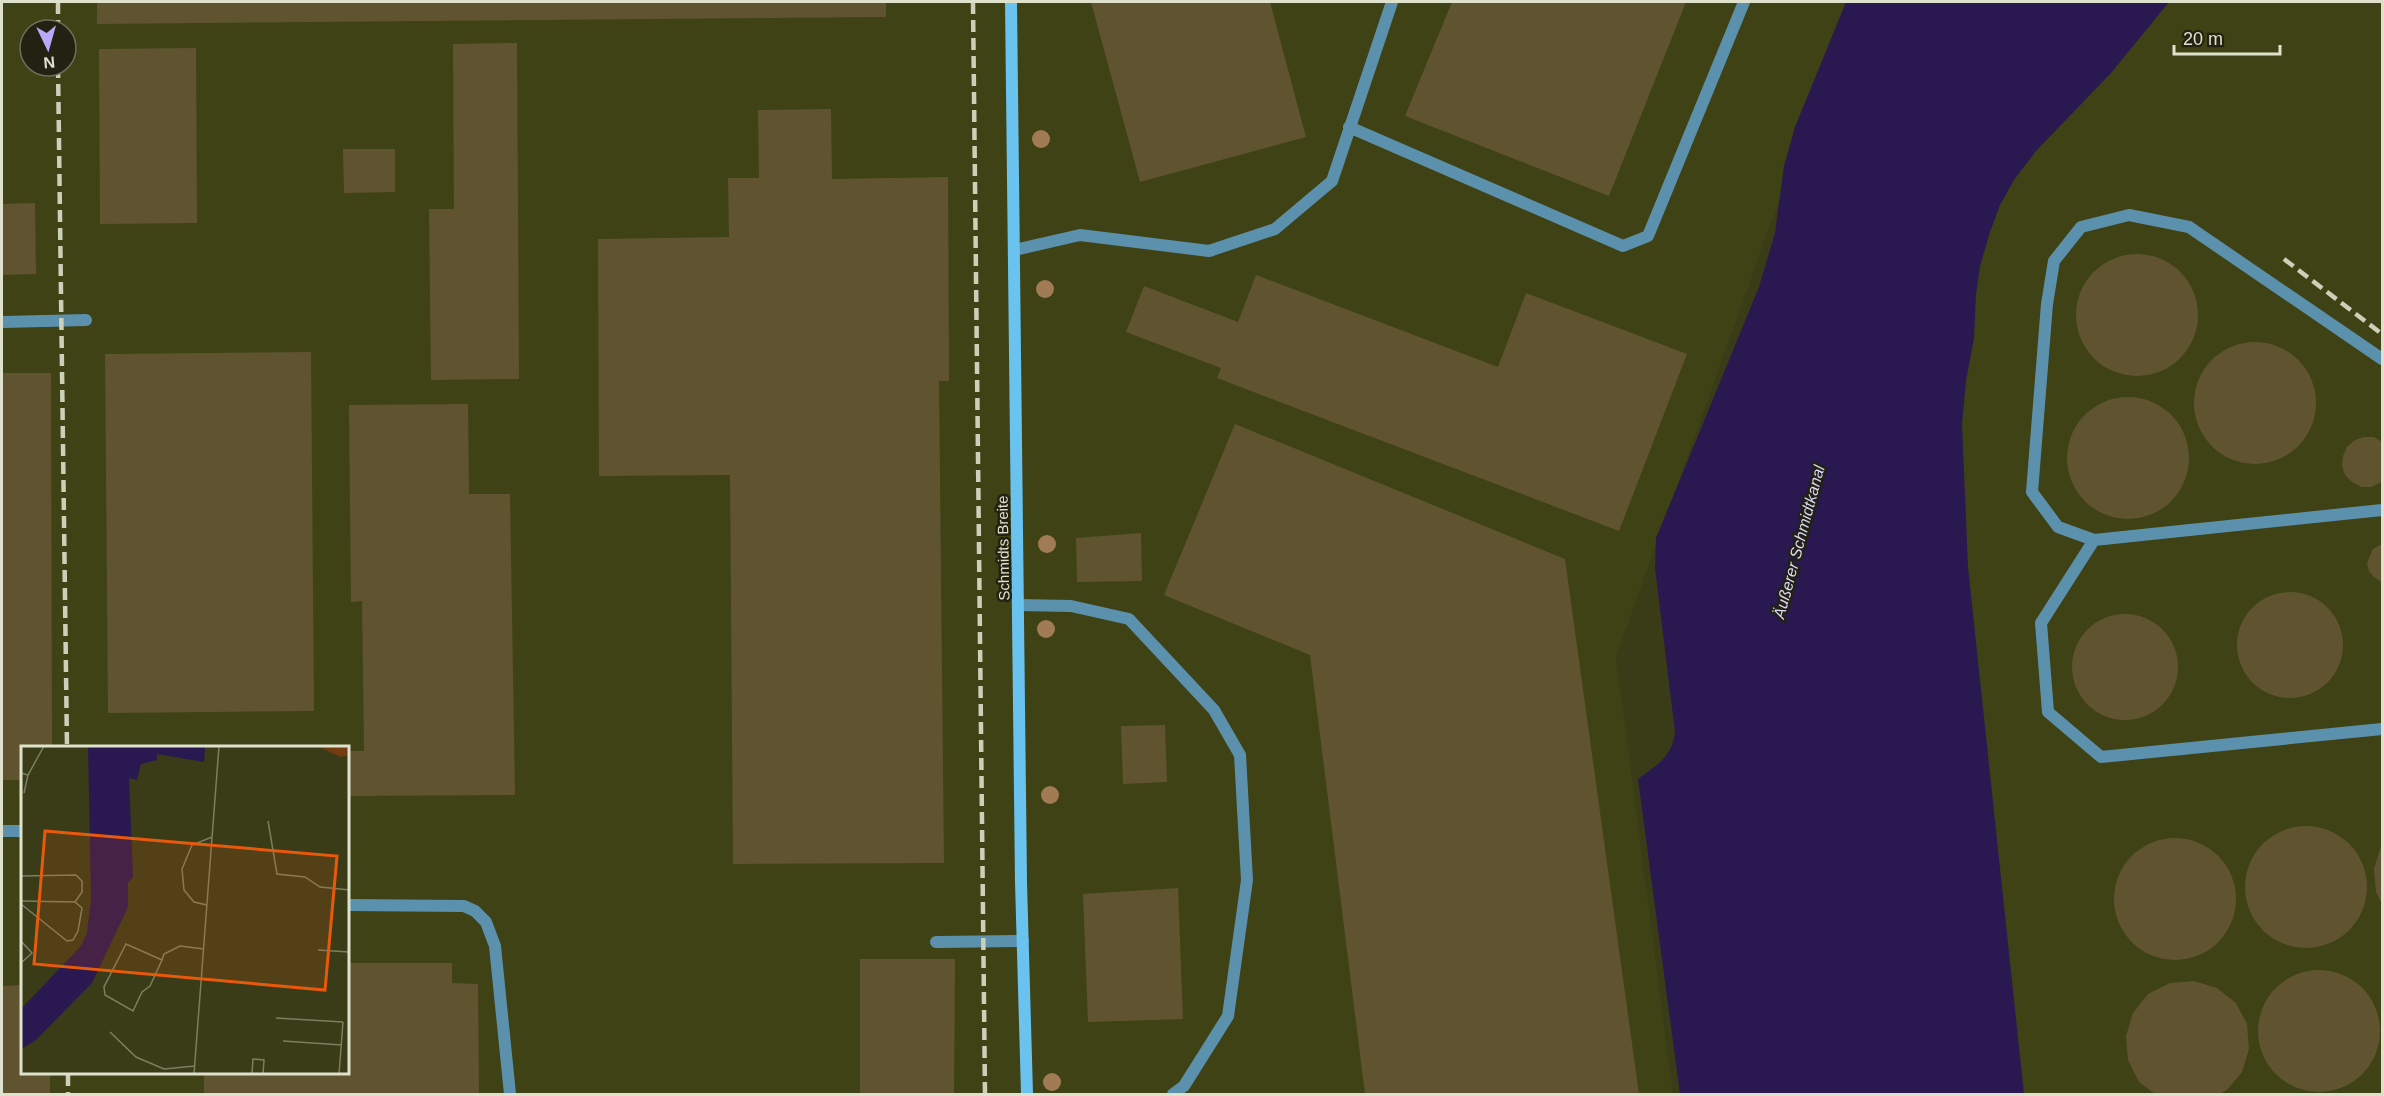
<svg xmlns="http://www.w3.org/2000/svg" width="2384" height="1096" viewBox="0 0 2384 1096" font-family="Arial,sans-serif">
  <rect width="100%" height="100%" fill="#3a3c18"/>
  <!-- built -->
  <path fill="#3f4215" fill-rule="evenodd" d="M2,2h1850l-29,75 -207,580 57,437h-1671zM30,30h36v36h-36zM22,748h326v326h-326z
    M2059,2h323v1092h-388l-73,-662z"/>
  <!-- water -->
  <path fill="#291950" d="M1846,2h323l-58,71 -75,78 -22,29 -14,25 -10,27 -10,34 -4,28 -2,44 -8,43 -4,43 6,143 56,527h-344l-42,-315c19,-14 34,-22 37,-47l-20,-164 1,-30 103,-251 16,-54 9,-67 11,-39z"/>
  <!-- building -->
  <path fill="#5f542f" d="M97,2h789v15l-789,7z
    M1091,2h179l36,135 -166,45z
    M1452,2h234l-77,194 -204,-80z
    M517,43l2,336 -88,1 -2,-171h25l-1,-165z
    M196,48l1,175 -97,1 -1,-175z
    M831,109l1,70 116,-2 1,204h-10l5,482 -211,1 -3,-389 -131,1 -1,-237 131,-2 -1,-59h31l-1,-68z
    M343,149h52v43l-51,1z
    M35,203l1,71 -34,1v-71z
    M2076 315a61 61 0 1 1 122 0a61 61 0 1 1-122 0Z
    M1256,275l242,92 28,-74 161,61 -68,177 -402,-153 4,-10 -95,-36 18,-46 94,36z
    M2194 403a61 61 0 1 1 122 0a61 61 0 1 1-122 0Z
    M311,352l3,359 -206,2 -3,-359z
    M2,373h49l1,375h-30v32h-20z
    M2067 458a61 61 0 1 1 122 0a61 61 0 1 1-122 0Z
    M468,404l1,90h41l5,301 -167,1v-45h16l-2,-150 -11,1 -2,-197z
    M1235,424l330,135 74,535h-274l-55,-439 -146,-60z
    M2364,437h10l8,5v40l-11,5h-10l-9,-5 -7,-7 -3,-9 1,-10 4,-9 8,-7z
    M1141,533l1,48 -65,1 -1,-44z
    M2382,544v38l-8,-5 -5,-6 -2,-8 6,-14z
    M2237 645a53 53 0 1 1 106 0a53 53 0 1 1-106 0Z
    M2072 667a53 53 0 1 1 106 0a53 53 0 1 1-106 0Z
    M1165,725l2,57 -44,2 -2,-58z
    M2245 887a61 61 0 1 1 122 0a61 61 0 1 1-122 0Z
    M2114 899a61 61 0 1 1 122 0a61 61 0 1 1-122 0Z
    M2382,843v61l-6,-12 -2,-23z
    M1178,888l5,131 -95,3 -5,-128z
    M860,959h95l-1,135h-94z
    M348,963h104v20l26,1 1,110h-275v-20h144z
    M2258 1031a61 61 0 1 1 122 0a61 61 0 1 1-122 0Z
    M2194,981l23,7 19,15 11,21 2,25 -7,23 -15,18 -8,4h-64l-16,-12 -11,-22 -2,-24 7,-23 15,-19 22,-11z
    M22,985v89h28v20h-48v-108z"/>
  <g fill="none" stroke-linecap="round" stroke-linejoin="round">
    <!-- lane -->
    <path stroke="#5c91ad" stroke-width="12" d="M1349,127l274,119 25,-10 96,-234
      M1015,250l65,-15 129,16 66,-22 57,-48 60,-179
      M2,322l84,-2
      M2382,510l-288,30 -53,83 7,89 53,45 281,-28
      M2094,540l-36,-13 -26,-35 15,-188 7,-43 27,-34 48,-12 60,12 193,132
      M1018,605l53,1 58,13 85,91 26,45 7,125 -19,136 -44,70 -11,8
      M2,831h20
      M348,905l116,1 11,5 11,11 9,24 15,148
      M936,942l87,-1"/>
    <!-- secondary -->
    <path stroke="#6ac2ee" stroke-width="12" d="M1011,2l10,880 6,212"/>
    <!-- rail -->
    <path stroke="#cdd0b9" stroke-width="4.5" stroke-dasharray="12 6" stroke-linecap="butt" d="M58,2v28
      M973,2l12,1092
      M58,66l9,682
      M2284,259l98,75
      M68,1074v20"/>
  </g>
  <!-- trees -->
  <g fill="#a17b53">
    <circle cx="1041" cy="139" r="9"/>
    <circle cx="1045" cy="289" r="9"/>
    <circle cx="1047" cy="544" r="9"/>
    <circle cx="1046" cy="629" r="9"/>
    <circle cx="1050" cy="795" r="9"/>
    <circle cx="1052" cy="1082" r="9"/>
  </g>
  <g text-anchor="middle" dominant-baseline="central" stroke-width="5" stroke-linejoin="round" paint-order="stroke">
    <!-- street labels -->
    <g font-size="15" fill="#dee1cc" stroke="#212212">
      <text transform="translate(1003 548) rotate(-91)">Schmidts Breite</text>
    </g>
    <!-- water labels -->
    <g font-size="16" font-style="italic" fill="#ded8fd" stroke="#212212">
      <text transform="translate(1799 542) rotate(-75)">Äußerer Schmidtkanal</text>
    </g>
  </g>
  <!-- overview -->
  <g transform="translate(21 746)">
    <rect width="328" height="328" fill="#3a3c18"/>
    <path d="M296,0h32v9l-8,2z" fill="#753c12"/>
    <path d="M67,0l117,1 -1,15 -47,-8v6l-16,4 -4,16 -8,-2 4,99 -5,6v24l-36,76 -57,58 -14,8v-40l60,-63 6,-13 4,-33z" fill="#291950"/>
    <path fill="none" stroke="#7c7e60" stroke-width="1.5" d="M0,27l7,2 16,-29M3,47l4,-18M247,75l9,53 28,3 15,10 30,3M0,130l55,-1 6,6v11l-7,10 -54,-1M0,158l46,37 6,-1 5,-9 4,-23 -7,-6M186,159l-13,-3 -10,-12 -2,-21 10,-24 20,-8M0,195l11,12 -11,10M297,204l31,2M141,214l-36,-16 -22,43 1,8 28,16 9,-19 8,-6 12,-26 2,-6 16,-8 24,3M255,272l67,4M89,286l26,25 28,12 31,-3M262,295l59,4M173,328l25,-328M231,328l1,-15 11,1 -1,14M318,328l4,-52"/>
    <path fill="#e8590c" fill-opacity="0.15" stroke="#e8590c" stroke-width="3" d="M24,85l292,25 -12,134 -291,-26z"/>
    <rect width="328" height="328" fill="none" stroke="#dee1cc" stroke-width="3"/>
  </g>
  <!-- border -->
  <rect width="2384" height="1096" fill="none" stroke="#dee1cc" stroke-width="6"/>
  <!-- north arrow -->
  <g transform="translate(48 48) rotate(175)"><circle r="28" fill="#212212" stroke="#6d6e5c" stroke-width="1.5"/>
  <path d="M0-4.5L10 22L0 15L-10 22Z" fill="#b9aaf7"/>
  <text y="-9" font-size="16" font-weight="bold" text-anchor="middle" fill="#dee1cc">N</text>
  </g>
  <!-- scale -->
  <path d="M2174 45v9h106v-9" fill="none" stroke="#dee1cc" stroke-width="3"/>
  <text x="2183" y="45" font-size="18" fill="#dee1cc" stroke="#212212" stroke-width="4.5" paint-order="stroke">20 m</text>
</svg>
